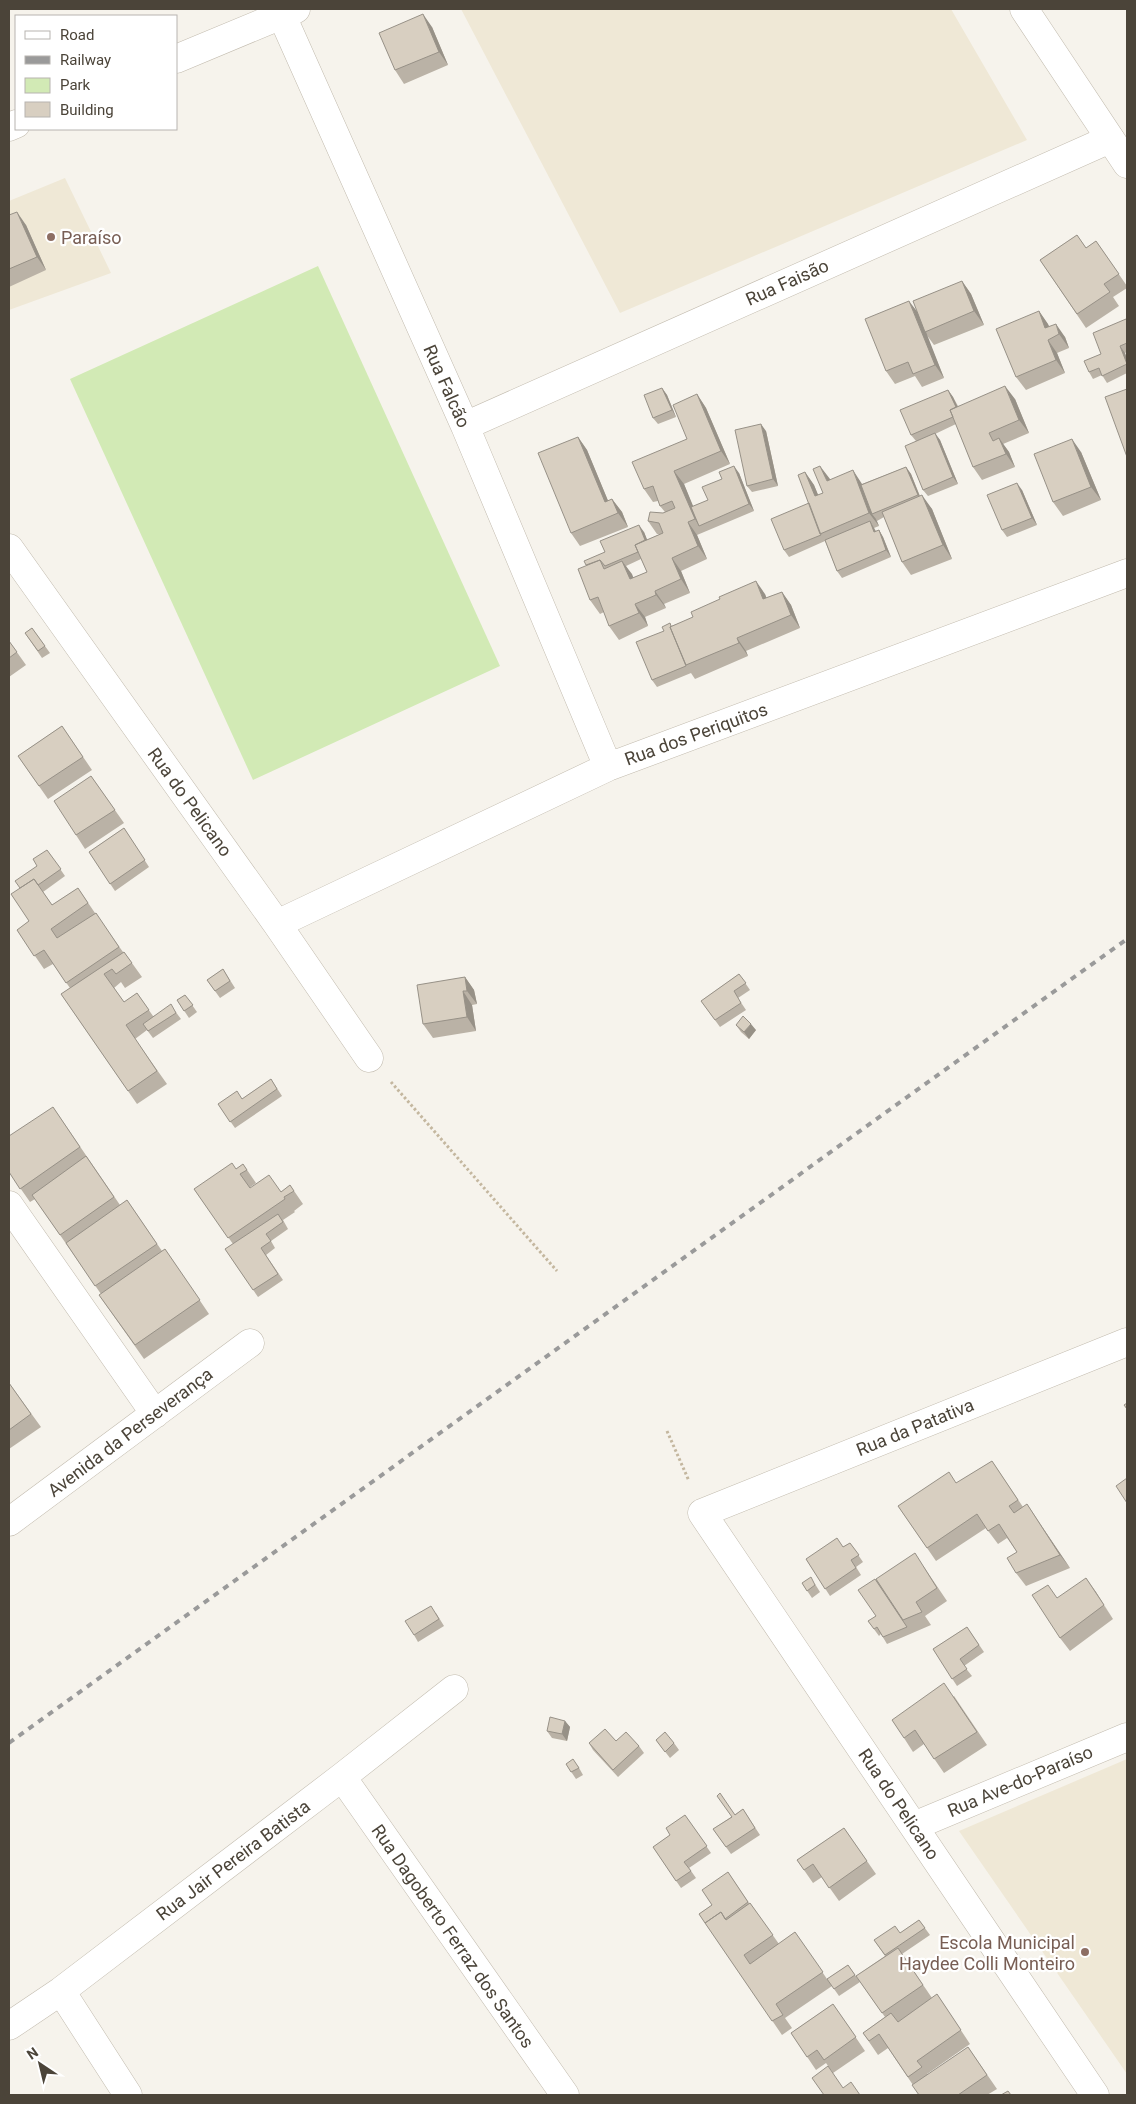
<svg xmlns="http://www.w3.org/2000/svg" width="1136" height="2104" font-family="Roboto,sans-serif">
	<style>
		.education { fill: #efe8d6 }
		.green { fill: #d2eab5 }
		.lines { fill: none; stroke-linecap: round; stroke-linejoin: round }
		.minor-casing { stroke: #c2bbae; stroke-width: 29 }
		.tertiary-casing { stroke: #c2bbae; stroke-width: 29 }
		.path { stroke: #c4b79f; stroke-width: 3; stroke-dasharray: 2.5 2.5; stroke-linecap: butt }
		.minor { stroke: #fff; stroke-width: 28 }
		.tertiary { stroke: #fff; stroke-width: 28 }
		.rail { stroke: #9a9a9a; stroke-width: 4; stroke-dasharray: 6 6; stroke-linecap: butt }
		.wall { fill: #bab2a6; fill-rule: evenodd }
		.shaded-wall { fill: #979187 }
		.building { fill: #d8cfc1; stroke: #979187 }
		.education-dot { fill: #8d6e63; stroke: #fff; stroke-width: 2 }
		.labels { text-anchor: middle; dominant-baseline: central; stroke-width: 4.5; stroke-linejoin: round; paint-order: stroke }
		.education-label { font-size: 18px; fill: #785e54; stroke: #fff; text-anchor: start }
		.street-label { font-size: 18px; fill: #4b4439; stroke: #fff }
	</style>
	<rect width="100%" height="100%" fill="#f6f3ec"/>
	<path class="education" d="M461,9h490l76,131 -407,173z
		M65,178l46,95 -102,37v-109z
		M1127,1759v315l-168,-243z"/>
	<path class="green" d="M318,266l182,400 -247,114 -183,-401z"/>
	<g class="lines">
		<g class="minor-casing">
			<path id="minor" d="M279,9l186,417 143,341
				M176,59l120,-50
				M9,127l7,-3
				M465,426l645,-287
				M9,548l268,376 92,134
				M277,924l331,-157 519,-194
				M9,1205l146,209
				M9,1522l241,-179
				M342,1777l223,318
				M914,1826l213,-89
				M61,1991l67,104
				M9,2026l52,-35 281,-214 112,-88
				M1095,2095l-393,-582 425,-171"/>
		</g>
		<g class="tertiary-casing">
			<path id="tertiary" d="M1024,9l103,155"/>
		</g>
		<path class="path" d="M391,1082l166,189
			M667,1431l22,50"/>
		<use href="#minor" class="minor"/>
		<use href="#tertiary" class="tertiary"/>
		<path class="rail" d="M9,1743l1118,-804"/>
	</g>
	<path class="wall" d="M432,27l16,38 -44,19 -9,-14z
		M9,215l17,10 20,45 -37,17z
		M1077,235l9,13 10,-7 31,45v2l-14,9 6,9 -33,22 -46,-68z
		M962,281l9,13 13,31 -50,20 -8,-11 18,44 -22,9 -7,-11 -20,8 -9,-13 31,-58z
		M1039,311l10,15 16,11 4,11 -12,5 8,20 -39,17 -10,-13z
		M1126,319l1,1v32l-2,1 2,6v14l-20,10 -5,-8 -9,4 -4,-7z
		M662,388l5,7 9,22 -18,7 -5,-6z
		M948,390l5,7 5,9 57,-7 14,34 -26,11 6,8 6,15 -33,13 -9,-13 -17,-43 -21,10 5,6 18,44 -30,12 -5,-6 -7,-49 -5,-6z
		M697,394l9,14 24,56 -46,20 9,23 15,-7 31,-27 15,38 -57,24 10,24 -26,12 9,22 -26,11 2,4 -21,9 3,9 -29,14 -10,-14 -5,-14 -4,2 -10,-14 -4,-35 19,-13 39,-20 3,8 13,-6h-3l-9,-13 17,-9 -5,-6 -2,-5 -5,1 -9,-13 43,-50zM641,559l6,13 -14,6 -7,-12z
		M766,431l12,55 -26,6 -5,-6z
		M578,437l9,13 21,51 4,-2 10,13 6,15 -48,19 -9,-13z
		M1081,452l20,48 -38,16 -10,-14z
		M906,467l5,7 9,22 12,13 20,50 -41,16 -9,-13 -18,-45 -7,4 -1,-2 3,7 -5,2 2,3 3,-1 4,7 8,20 -49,21 -5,-7 -12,-30 -36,16 -5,-7 25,-47 -4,-31 9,13 4,10 5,-2 7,-13 32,4z
		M1022,490l15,35 -30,12 -5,-7z
		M782,592l9,13 9,23 -54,23 2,5 -53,23 -4,-6 -34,14 -5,-7 12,-49 6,-8 1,3 94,-32 1,4z
		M32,628l18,25 -8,5 -17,-25z
		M9,641l17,24 -17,12z
		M62,726l30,44 -44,29 -30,-43z
		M91,776l33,47 -39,26 -9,-14z
		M124,828l25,39 -34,24 -26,-39z
		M47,850l18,26 -22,16 9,13 26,-17 17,25 28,39h1l18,25 -17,11 -4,-6 -7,6 10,14 13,-9 16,23 22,-5 6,8 -28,19 -6,-8 -12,9 32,45 -30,20 -76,-110 9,-6 -17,-24 -9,5 -27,-39 12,-9 -9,-33 17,-22z
		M223,969l12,19 -15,10 -13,-18z
		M739,974l11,16 -12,8 8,12 -26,17 -19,-26z
		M465,977l9,13 3,14 -5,1 4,26 -43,7 -10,-14z
		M185,995l12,17 -8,6 -12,-18z
		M736,1025l20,5 -7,9 -8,-7z
		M271,1079l11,17 -47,32 -17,-24 24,-5z
		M53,1107l67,98 7,-5 35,51 3,-2 44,65 -65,45 -45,-64 2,-1 -66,-95 -5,3 -21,-30z
		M243,1164l13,19 -7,5h1l31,4 9,-7 13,19 -9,7 1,1 -12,8 5,9 -17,12 4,7 -9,7 17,25 -25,17 -33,-48 8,-5 -39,-55 42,-20z
		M9,1383l32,44 -32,22z
		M992,1461l31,46 4,-3 43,64 -44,18 -10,-13 1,-21 -10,-14 -9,6 -12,-16 -50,33 -38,-55 59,-23z
		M850,1543l13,19 -7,5 5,8 -31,21 -24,-37 37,-12z
		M924,1567l23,34 -22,15 6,9 -44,19 -6,-10 -2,2 -11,-15 8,-5v-36z
		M1086,1578l27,41 -43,32 -10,-13z
		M802,1583l13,1 5,8 -8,6z
		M436,1613l8,13 -26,16 -4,-7z
		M967,1627l17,25 -20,14 8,10 -15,10 -24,-37z
		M954,1696l33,49 -43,28 -20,-29 -11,8 -9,-14z
		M565,1721l5,6 -3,14 -15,-3 -5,-7z
		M656,1740l18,3 5,7 -9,8z
		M589,1743l50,3 5,7 -26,24 -25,-27z
		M566,1764l12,2 5,9 -7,4z
		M743,1809l17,26 -29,19 -18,-25z
		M685,1815l26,38 -22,15 7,10 -15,10 -28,-41 17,-12z
		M844,1828l32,46 -37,27 -17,-24 -9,6 -16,-23z
		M728,1872l21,31h1l29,41 16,-12 32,47 21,-14 12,17 -21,14 -7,-10 -47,32 7,10 -10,7 -83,-121 13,-9z
		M919,1920l11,15 -28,19 30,44 5,-4 33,50 -43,30v1l41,-28 29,42 -10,6h-68l-6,-10 -25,-37 -10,7 -15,-22 22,-16 -29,-41 29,-20 -11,-16 26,-7z
		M833,2004l32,47 -32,22 -7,-10 -10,7 -25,-37z"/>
	<path class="shaded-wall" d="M423,14l9,13 16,38 -9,-13z
		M17,212l9,13 20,45 -9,-13z
		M962,281l9,13 13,31 -10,-14z
		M909,301l10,13 25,64 -9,-13z
		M1039,311l9,13 5,13 -8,-9z
		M1056,324l9,13 4,11 -10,-14z
		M1048,340l9,13 8,20 -9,-13z
		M1120,346l5,7 2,6v6z
		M1005,386l10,13 14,34 -10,-13z
		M662,388l5,7 9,22 -4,-7z
		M948,390l5,7 11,24 -5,-7z
		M697,394l9,14 24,56 -9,-13z
		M761,424l5,7 12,55 -5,-7z
		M935,433l5,7 18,44 -5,-7z
		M578,437l9,13 27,65 -9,-13z
		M999,438l10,14 6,15 -9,-13z
		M1072,439l9,13 20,48 -10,-13z
		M734,466l5,7 15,38 -5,-7z
		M820,466l10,13 6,16 -9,-14z
		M906,467l5,7 11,28 -4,-7z
		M853,470l9,14 12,29 -2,1 4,5 3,7 -10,-13z
		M674,471l10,13 17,41 -2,1 -4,-7z
		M805,472l9,13 10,24 -9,-13z
		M1017,483l5,7 15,35 -5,-7z
		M922,495l10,14 20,50 -9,-14z
		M612,499l10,13 6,15 -10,-14z
		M870,521l4,7 5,11 -5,-7z
		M688,522l9,13 10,24 -9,-13z
		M639,525l5,7 9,22 -5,-6z
		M879,530l4,7 8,20 -5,-7z
		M672,558l9,13 9,22 -9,-14z
		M622,561l10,13 7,18 -9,-13z
		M756,581l9,13 7,18 -9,-13z
		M655,591l9,13 2,4 -10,-13z
		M782,592l9,13 9,23 -9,-13z
		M635,604l10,13 3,9 -9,-13z
		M737,638l9,13 2,5 -9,-13z
		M465,977l9,13 3,14 -10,-13z
		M463,991l9,14 4,26 -9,-14z
		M751,1024l5,6 -7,9 -5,-7z
		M1027,1504l9,14 34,50 -10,-13z
		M1086,1578l10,14 17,27 -9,-14z
		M565,1721l5,6 -3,14 -5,-7z"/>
	<path class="building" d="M423,14l16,38 -44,18 -16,-37z
		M17,212l20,45 -28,12v-54z
		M1077,235l9,13 10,-7 23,33 -15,10 6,8 -33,22 -37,-54z
		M962,281l12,30 -49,21 -12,-31z
		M909,301l26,64 -22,9 -5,-12 -22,9 -21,-52z
		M1039,311l6,17 11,-4 3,10 -11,6 8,20 -40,17 -20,-48z
		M1126,319l1,2v22l-7,3 7,18 -25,12 -3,-8 -10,4 -5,-11 17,-7 -8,-21z
		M1005,386l14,34 -30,13 4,8 6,-3 7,16 -33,13 -23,-57z
		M662,388l10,22 -19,8 -9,-23z
		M1127,389v68l-22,-60z
		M948,390l8,17 -6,3 3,7 -42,18 -11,-25z
		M697,394l24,57 -47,20 21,48 -7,3 10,24 -26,12 9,21 -26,12 1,4 -21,9 4,9 -30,13 -11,-29 -8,3 -12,-31 22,-9 4,9 18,-8 8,18 17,-7 -12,-27 28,-12 -4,-10 -11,-2 2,-9 13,1 12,-5 -3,-7 -12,5 -7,-20 -9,3 -12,-27 55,-23 -14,-34z
		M761,424l12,55 -26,7 -12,-56z
		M935,433l18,44 -30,13 -18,-44z
		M578,437l27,65 7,-3 6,14 -47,20 -33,-80z
		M1072,439l19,48 -38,15 -19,-48z
		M734,466l15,38 -50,22 -8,-19 17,-7 -6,-13 20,-8 -3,-7z
		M820,466l7,15 26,-11 16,43 -49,21 -22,-59 7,-3 10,24 8,-3 -10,-24z
		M906,467l12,28 -46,19 -11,-29z
		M1017,483l15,35 -30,12 -15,-35z
		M922,495l21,50 -41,17 -20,-50z
		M809,503l12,32 -37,15 -13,-31z
		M870,521l4,11 5,-2 7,20 -49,21 -12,-31z
		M639,525l6,15 -10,5 3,7 -33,14 -5,-6 -14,5 -2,-4 21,-9 -5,-11z
		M756,581l7,18 19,-7 9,23 -54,23 2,5 -53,22 -16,-38 23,-10 -2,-5 29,-13 -1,-2z
		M670,623l1,3 -1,1 16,39 -34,14 -16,-38 28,-11 -2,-4z
		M32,628l13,18 -7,5 -13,-18z
		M9,641l8,11 -8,6z
		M62,726l21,31 -44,29 -21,-30z
		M91,776l24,34 -39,25 -22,-34z
		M124,828l21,32 -35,24 -21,-32z
		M47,850l14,19 -23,16 -4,-6 -14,9 -5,-7 22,-15 -4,-7z
		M34,879l18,26 26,-17 10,15 -37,26 6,9 39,-25 23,34 -53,36 -22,-33 -10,6 -17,-26 12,-9 -18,-27z
		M124,952l8,11 -16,11 -4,-5 -8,5 20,28 13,-9 12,17 -23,15 31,46 -29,20 -67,-97z
		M223,969l7,12 -15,10 -8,-11z
		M739,974l7,9 -12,8 7,12 -26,17 -14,-19z
		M465,977l2,14h-4l4,26 -44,7 -6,-39z
		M185,995l8,10 -9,6 -7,-11z
		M171,1004l5,9 -28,18 -5,-7z
		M743,1016l8,8 -7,8 -8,-7z
		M271,1079l6,10 -47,33 -12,-18 19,-13 5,8z
		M53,1107l27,40 -60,42 -11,-17v-36z
		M86,1156l28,41 -54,38 -28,-40z
		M232,1163l4,6 7,-5 4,6 -7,4 10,14 19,-13 12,17 9,-7 4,6 -10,6 1,2 -57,39 -34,-49z
		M127,1200l30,44 -62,42 -29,-43z
		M278,1214l5,8 -17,12 5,7 -10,7 17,26 -25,16 -28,-41z
		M165,1249l35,51 -65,45 -36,-50z
		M9,1383l22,31 -22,16z
		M1127,1403v6l-3,-4z
		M992,1461l26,39 -9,6 5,7 13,-9 33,51 -44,18 -9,-15 10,-6 -18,-28 -11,7 -11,-17 -50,34 -29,-42 51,-34 7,11z
		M1127,1478v25l-11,-17z
		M837,1538l6,9 7,-4 9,12 -8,5 5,8 -31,21 -19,-30z
		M915,1553l22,35 -21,14 6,10 -19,8 -27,-41z
		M811,1577l4,8 -8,6 -5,-8z
		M1086,1578l18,27 -44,33 -28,-43 16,-10 9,13z
		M875,1579l32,48 -24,10 -6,-10 -3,2 -6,-8 8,-5 -18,-26z
		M431,1606l8,13 -25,16 -9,-14z
		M967,1627l12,18 -19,14 7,10 -15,10 -19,-30z
		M944,1683l33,49 -43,27 -19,-29 -11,8 -12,-18z
		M550,1717l15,4 -3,13 -15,-3z
		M605,1729l11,12 10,-9 13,14 -26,24 -24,-27z
		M665,1732l9,11 -9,9 -9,-12z
		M573,1759l6,9 -8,4 -5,-8z
		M720,1793l15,22 8,-6 12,19 -29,19 -13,-18 19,-12 -15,-21z
		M685,1815l22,31 -23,16 7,9 -15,10 -23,-34 17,-12 -4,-7z
		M844,1828l23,33 -38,27 -16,-24 -9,6 -7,-10z
		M728,1872l20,30 -23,17 -4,-7 -16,11 -6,-9 13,-9 -10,-15z
		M750,1903l23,32 -29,20 6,9 45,-32 28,40 -47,32 7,11 -11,6 -67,-98 16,-11 5,8z
		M919,1920l6,8 -40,27 -11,-15 21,-14 5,7z
		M898,1948l25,37 -41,28 -26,-37z
		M848,1965l7,10 -21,14 -7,-10z
		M937,1994l24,36 -44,31 5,6 -14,10 -29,-43 -10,7 -6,-8 28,-20 7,9z
		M833,2004l23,33 -32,23 -7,-10 -10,7 -16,-24z
		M968,2047l19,28 -29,20h-39l-7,-10z
		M828,2066l15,22 8,-6 9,13h-36l-12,-17z
		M1008,2091l3,4h-10z"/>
	<g class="education-dot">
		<circle cx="51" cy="237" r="5"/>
		<circle cx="1085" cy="1952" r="5"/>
	</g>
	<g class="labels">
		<g class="education-label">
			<text x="61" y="237">Paraíso</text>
			<text x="1075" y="1942" text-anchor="end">Escola Municipal<tspan x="1075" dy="21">Haydee Colli Monteiro</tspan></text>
		</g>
		<g class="street-label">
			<text transform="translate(787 282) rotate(-24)">Rua Faisão</text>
			<text transform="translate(447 386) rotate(66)">Rua Falcão</text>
			<text transform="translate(696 734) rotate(-20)">Rua dos Periquitos</text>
			<text transform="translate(190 802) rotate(54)">Rua do Pelicano</text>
			<text transform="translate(915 1427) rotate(-22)">Rua da Patativa</text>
			<text transform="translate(130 1432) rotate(-37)">Avenida da Perseverança</text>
			<text transform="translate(1020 1781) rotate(-23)">Rua Ave-do-Paraíso</text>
			<text transform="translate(899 1804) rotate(56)">Rua do Pelicano</text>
			<text transform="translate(233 1860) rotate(-37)">Rua Jair Pereira Batista</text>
			<text transform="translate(453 1936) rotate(55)">Rua Dagoberto Ferraz dos Santos</text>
		</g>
	</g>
	<rect width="1136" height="2104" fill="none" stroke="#4b4439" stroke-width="20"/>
	<rect x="15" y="15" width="162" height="115" fill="#ffffff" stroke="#b7b4b0"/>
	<rect x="25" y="31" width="25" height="8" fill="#ffffff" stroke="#b7b4b0"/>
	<text x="60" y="40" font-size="15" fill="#4b4439">Road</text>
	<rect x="25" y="56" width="25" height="8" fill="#9a9a9a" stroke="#b7b4b0"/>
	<text x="60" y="65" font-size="15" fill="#4b4439">Railway</text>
	<rect x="25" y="78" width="25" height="15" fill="#d2eab5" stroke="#b7b4b0"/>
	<text x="60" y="90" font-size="15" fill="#4b4439">Park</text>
	<rect x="25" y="102" width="25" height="15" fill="#d8cfc1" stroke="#b7b4b0"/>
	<text x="60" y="115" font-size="15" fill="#4b4439">Building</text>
	<g transform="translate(40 2064) rotate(325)" stroke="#ffffff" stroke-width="4" paint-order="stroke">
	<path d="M0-4L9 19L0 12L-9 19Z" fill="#4b4439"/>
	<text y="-8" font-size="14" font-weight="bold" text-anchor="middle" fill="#4b4439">N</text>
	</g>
</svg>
